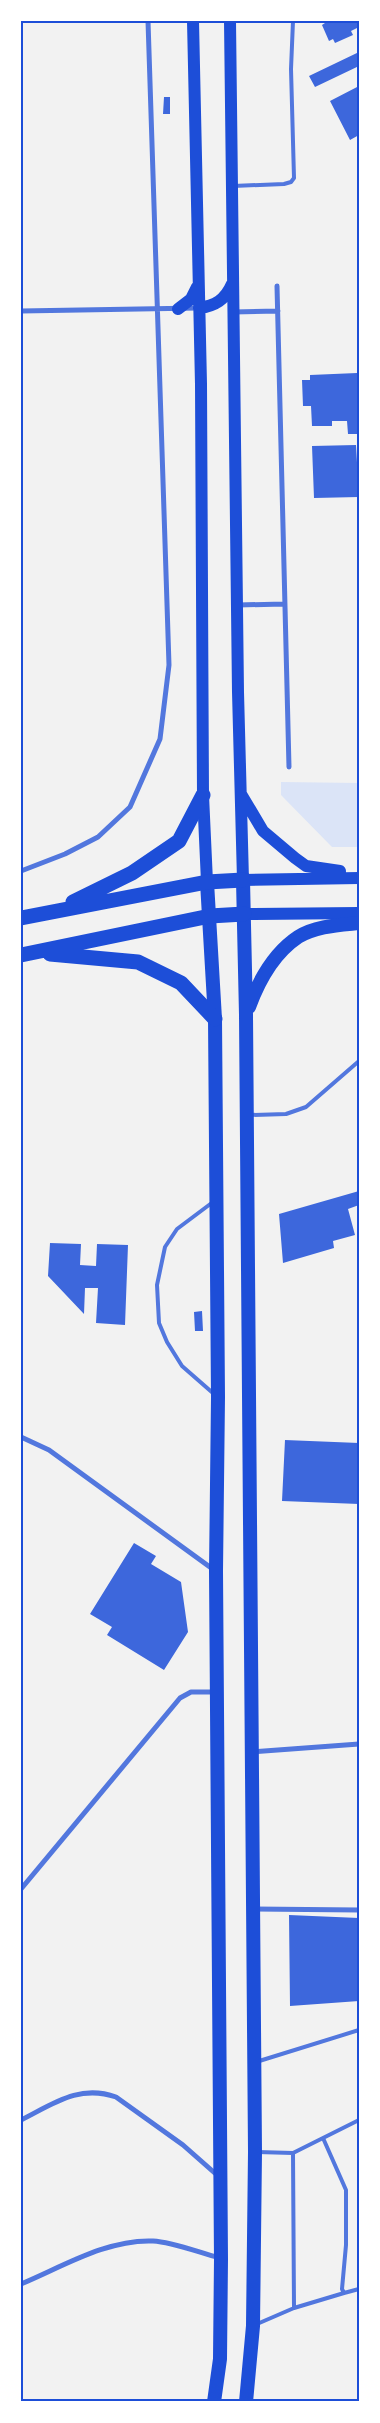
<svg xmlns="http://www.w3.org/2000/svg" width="380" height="2423" font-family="'Varela Round',sans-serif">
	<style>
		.green { fill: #dbe4f7 }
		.building { fill: #3d67dc }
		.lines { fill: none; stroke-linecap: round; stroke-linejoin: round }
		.service { stroke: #5277de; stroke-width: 4 }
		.minor { stroke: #5277de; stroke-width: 5 }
		.primary { stroke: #1d4ed8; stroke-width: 12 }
		.trunk { stroke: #1d4ed8; stroke-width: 14 }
		.motorway { stroke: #1d4ed8; stroke-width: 15 }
		.neatline { fill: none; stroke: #1d4ed8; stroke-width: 2 }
	</style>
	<rect width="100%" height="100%" fill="#f2f2f2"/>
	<path class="green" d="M281,782l78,1v64h-27l-51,-52z"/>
	<path class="building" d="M324,21h35v6l-8,4 2,4 -18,8 -2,-4 -4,2 -7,-16 3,-2z
		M359,52v14l-44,21 -6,-11z
		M359,86v49l-9,5 -20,-39z
		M164,97h6v17h-7z
		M357,373l2,61h-11l-1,-13h-15v5h-20l-1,-20h-8l-1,-26h8v-5z
		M356,445l3,52 -45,1 -2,-52z
		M359,1191v14l-11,4 7,26 -22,6 1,7 -51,15 -4,-49z
		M50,1243l31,1 -1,21 16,1 1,-22 31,1 -3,80 -29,-2 2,-35h-13l-1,26 -36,-38z
		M202,1311l1,20h-8l-1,-19z
		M285,1440l74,3v61l-77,-3z
		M134,1543l22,13 -5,8 30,18 7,50 -24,38 -57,-35 5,-8 -22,-13z
		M289,1915l70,3v83l-69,5z"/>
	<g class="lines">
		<path class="service" d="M233,186l51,-2 7,-2 3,-4 -3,-109 2,-48
			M250,1115l36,-1 20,-7 53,-46
			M213,1202l-36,27 -12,18 -8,38 2,38 8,19 15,24 32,28
			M256,2062l103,-32
			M323,2138l36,-18
			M293,2153l1,155
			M344,2293l15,-4
			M257,2324l37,-16 50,-15 -2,-4 4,-44v-55l-23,-52 -30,15 -36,-1"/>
		<path class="minor" d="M277,286l12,481
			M21,311l177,-3
			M233,312l45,-1
			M238,605l46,-1
			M21,871l44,-17 33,-17 32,-30 30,-68 9,-74 -21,-644
			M21,1437l28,13 165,120
			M252,1752l107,-8
			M21,1889l159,-191 11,-6h26
			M254,1909l105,1
			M21,2120c32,-16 58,-36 95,-23l67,48 34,30
			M21,2284c41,-17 86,-45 132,-43 20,1 47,12 67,17"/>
		<path class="primary" d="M193,21l8,363 2,411 4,87
			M230,21l8,671 5,188 116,-2
			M199,308c16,-2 26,-8 33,-24
			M178,309l13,-10 6,-12
			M241,794l22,37 32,27 11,8 34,5
			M244,914l115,-1"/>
		<path class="trunk" d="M243,880l3,135 9,1137 -2,174 -7,76
			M207,882l8,137 3,378 -2,174 5,688 -1,100 -6,43
			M249,1007c10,-27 25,-54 49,-70 17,-11 41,-12 61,-14"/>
		<path class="motorway" d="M73,902l59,-29 47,-32 24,-46
			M21,918l186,-36 36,-2
			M50,954l88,8 43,21 34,36
			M21,955l189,-39 34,-2"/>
	</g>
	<rect width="380" height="2423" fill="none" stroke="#ffffff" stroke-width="45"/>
	<rect x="22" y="22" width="336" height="2378" class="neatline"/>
</svg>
